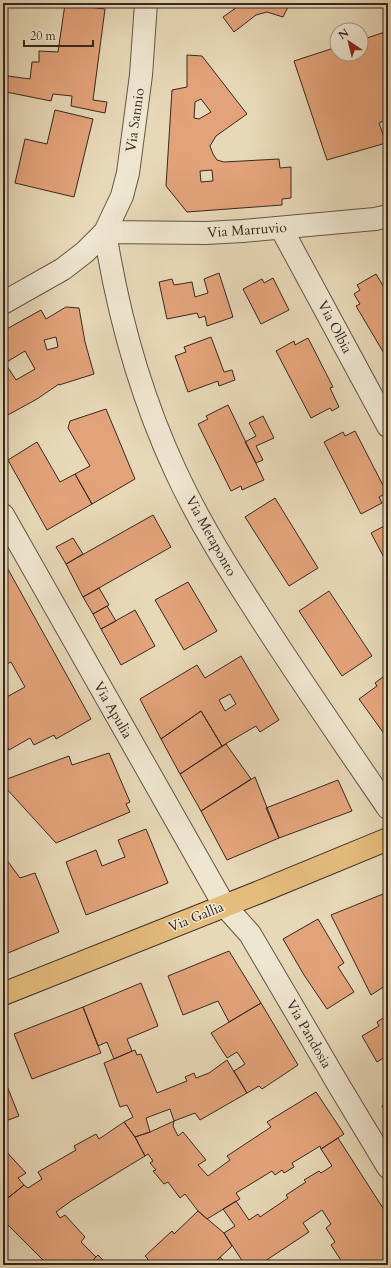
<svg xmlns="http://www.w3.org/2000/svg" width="391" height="1268" font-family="Cardo,serif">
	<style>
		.building { fill: #e3a37a; stroke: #382822; fill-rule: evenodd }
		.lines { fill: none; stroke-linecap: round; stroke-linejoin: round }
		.minor-casing { stroke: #645447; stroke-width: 24 }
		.major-casing { stroke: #382822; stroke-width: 24 }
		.minor { stroke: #efe6d0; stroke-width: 22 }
		.major { stroke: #e4bc7c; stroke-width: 22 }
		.labels { text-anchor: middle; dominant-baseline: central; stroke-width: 3; stroke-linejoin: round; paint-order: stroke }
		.street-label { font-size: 14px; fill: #382822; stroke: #efe6d0 }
	</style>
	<rect width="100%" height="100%" fill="#e7d8b7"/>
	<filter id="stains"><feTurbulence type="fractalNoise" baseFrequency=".005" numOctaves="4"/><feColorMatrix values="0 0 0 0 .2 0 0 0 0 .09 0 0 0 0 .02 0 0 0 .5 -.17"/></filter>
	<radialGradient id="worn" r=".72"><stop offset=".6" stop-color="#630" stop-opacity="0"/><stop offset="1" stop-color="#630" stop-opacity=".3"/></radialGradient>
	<path class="building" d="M240,3h46l2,4 -5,10 -16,-5 -11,3 -22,17 -11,-15 17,-12z
		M65,4l40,5 -12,91 14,2 -2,11 -34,-7 1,-10 -19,-2 -2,7 -45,-9 2,-16 22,3 2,-17h7v-11l19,1z
		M388,31v60l-1,1 1,4v23l-9,4 7,20 -59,17 -33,-99 43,-14v7h24v-14z
		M187,55l15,1 45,58 -31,22 -6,10 3,8 4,6 7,2 55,-3 1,9 11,-1v31l-9,1v6l-95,7 -21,-26 6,-96 15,-3zM201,99l10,13 -12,7 -5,-1 1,-16zM212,170l1,11 -12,1 -1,-11z
		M55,110l38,9 -19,78 -59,-14 10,-44 22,5z
		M219,273l14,44 -26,9 -2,-10 -6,2 -2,-5 -30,6 -8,-37 13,-3 2,6 18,-3 3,15 13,-4 -4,-14z
		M376,274l12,20v59l-3,2 -29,-49 4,-2 -6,-10 6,-4 -3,-5z
		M273,278l16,32 -28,14 -18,-35 19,-10 2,4z
		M66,307l13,1 6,34 9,32 -35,11v-1l-22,15 -31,17 -3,-5v-80l38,-21 5,9zM56,337l2,10 -11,3 -3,-10zM25,351l10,18 -19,11 -11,-17z
		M211,337l13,35 8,-2 3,10 -16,6 -1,-5 -30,11 -13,-36 11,-4 -2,-5z
		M308,338l25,49 -3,1 9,19 -7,4 -2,-3 -19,10 -35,-67 18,-10 1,4z
		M228,405l36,75 -22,10 -1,-4 -10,5 -33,-67 10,-5 -2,-3z
		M106,409l29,70 -43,25 -17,-30 15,-8 -22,-38 2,-7z
		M263,416l11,22 -18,8 7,14 -7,3 -11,-21 11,-6 -7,-13z
		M355,431l32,62 -8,4 3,6 -21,11 -37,-72 19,-10 2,4z
		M37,442l23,40 15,-8 17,30 -45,26 -39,-70z
		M275,498l43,70 -29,18 -44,-69z
		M153,515l18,32 -88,50 -17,-33z
		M388,524v41l-17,-32z
		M73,538l10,16 -17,10 -10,-17z
		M3,562h1l87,157 -35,20 -2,-4 -20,10 -4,-7 -21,12 -6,-12v-39l22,-12 -14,-25 -8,4z
		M188,582l29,49 -33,19 -29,-50z
		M99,588l10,17 -16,9 -10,-17z
		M329,591l43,65 -30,20 -43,-65z
		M107,606l9,15 -15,8 -8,-15z
		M135,610l20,36 -34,19 -20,-36z
		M241,656l38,64 -19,12 -4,-6 -34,20 -21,-35 -40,28 -21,-40 57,-34 8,13zM230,694l6,10 -11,7 -6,-11z
		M388,673v60l-3,2 -26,-36 18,-13 -2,-3z
		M201,711l21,35 -42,28 -19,-35z
		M226,744l25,35 -50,32 -21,-37z
		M109,753l21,49 -4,2 4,8 -74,31 -51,-56 2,-8 62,-23 3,9z
		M255,777l24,61 -52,22 -26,-49z
		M338,780l14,31 -73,27 -13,-30z
		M146,829l22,54 -82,32 -20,-53 30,-12 6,16 23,-9 -7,-17z
		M3,855l17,23 15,-5 24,59 -56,23z
		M388,892v92l-17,11 -40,-80z
		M318,919l26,44 -6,4 16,25 -27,17 -23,-34 -21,-36z
		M229,951l32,52 -32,19 -11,-21 -35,14 -15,-39z
		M141,983l17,43 -31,13 5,12 -18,8 -7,-17 -9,4 -15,-39z
		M261,1003l37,62 -36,24 -3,-3 -12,7 -13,-22 11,-7 -8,-12 -10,6 -16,-25z
		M83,1007l18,46 -69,26 -18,-45z
		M388,1015v40l-11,7 -15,-26 17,-10 -2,-4z
		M135,1050l2,5 4,-1 16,39 30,-12 -2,-4 9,-4 2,5 13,-5 18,-13 20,33 -47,27 -5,-7 -21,8 -4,-12 -24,9 4,14 -15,5 -11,-15 9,-5 -6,-12 -7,2 -16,-44z
		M3,1076l16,40 -16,6z
		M316,1092l28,42 -23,15 -1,-3 -28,17 2,4 -10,6 -2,-3 -7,5 -3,-4 -36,22 4,6 -33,20 -9,-8 -13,-17 -5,4 -12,-16 -4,2 -11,-13 3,-1 -6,-7 3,-2 -5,-7 -3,2 -10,-19 15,-5 24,-11 -1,5 5,10 5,-4 23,28 -8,5 10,11 22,-16 -3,-4 44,-29 -4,-5z
		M388,1102v15l-6,-11z
		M124,1122l11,15 10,19 -74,45 -15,11 4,6 5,-3 20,22 -4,5 15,15 -8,8h-40l-45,-45v-18l21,-17 4,3 14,-9 -4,-7 38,-22 -2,-4 22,-12 3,5z
		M338,1138l50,78v49h-44l-13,-20 4,-3 -9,-14 5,-4 -9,-14 -19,13 6,9 -50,33h-14l-21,-32 11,-7 -12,-17 13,-8 13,19 9,-6 2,3 28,-19 -2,-3 20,-13 -2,-2 15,-9 2,2 11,-7 -11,-17z
		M3,1148l23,25 -8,5 6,7 -21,17z
		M198,1211l26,22 8,13 -20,19h-70l6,-6 -3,-3 27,-25 2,3z
		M98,1255l10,10h-20z
		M220,1257l8,8h-16z"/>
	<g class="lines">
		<g class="minor-casing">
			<path id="minor" d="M281,228l107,198
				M105,232c13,82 36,165 71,240 24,52 54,99 85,147 41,64 84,126 127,189
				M105,232l101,1 37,-2 132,-12 13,-3
				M3,303l60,-34 22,-17 20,-20 17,-36 6,-23 13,-98 5,-72
				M3,515l221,390 26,29 91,155 47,78"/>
		</g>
		<g class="major-casing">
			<path id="major" d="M3,994l254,-101 131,-54"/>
		</g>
		<use href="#minor" class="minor"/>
		<use href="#major" class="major"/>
	</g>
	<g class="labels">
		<g class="street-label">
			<text transform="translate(135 120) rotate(-82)">Via Sannio</text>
			<text transform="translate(247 230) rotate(-4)">Via Marruvio</text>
			<text transform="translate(335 327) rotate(62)">Via Olbia</text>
			<text transform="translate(211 536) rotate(61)">Via Metaponto</text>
			<text transform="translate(113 710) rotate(60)">Via Apulia</text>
			<text transform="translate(196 917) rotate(-22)">Via Gallia</text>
			<text transform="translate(309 1034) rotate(60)">Via Pandosia</text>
		</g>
	</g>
	<rect width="391" height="1268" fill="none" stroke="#e7d8b7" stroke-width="16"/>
	<rect x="4" y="4" width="383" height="1260" fill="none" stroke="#382822" stroke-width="2"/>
	<rect x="8" y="8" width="375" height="1252" fill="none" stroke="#382822"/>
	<g transform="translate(349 42) rotate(325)"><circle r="19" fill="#efe6d0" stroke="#a69a8a"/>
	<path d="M0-3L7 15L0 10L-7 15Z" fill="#8f2418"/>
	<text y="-6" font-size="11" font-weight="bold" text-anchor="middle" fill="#382822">N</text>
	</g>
	<path d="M24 40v6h69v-6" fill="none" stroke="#382822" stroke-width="2"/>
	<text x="30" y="40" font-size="12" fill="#382822" stroke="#efe6d0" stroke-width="3" paint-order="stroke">20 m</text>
	<rect width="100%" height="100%" filter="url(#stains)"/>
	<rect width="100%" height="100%" fill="url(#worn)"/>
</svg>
